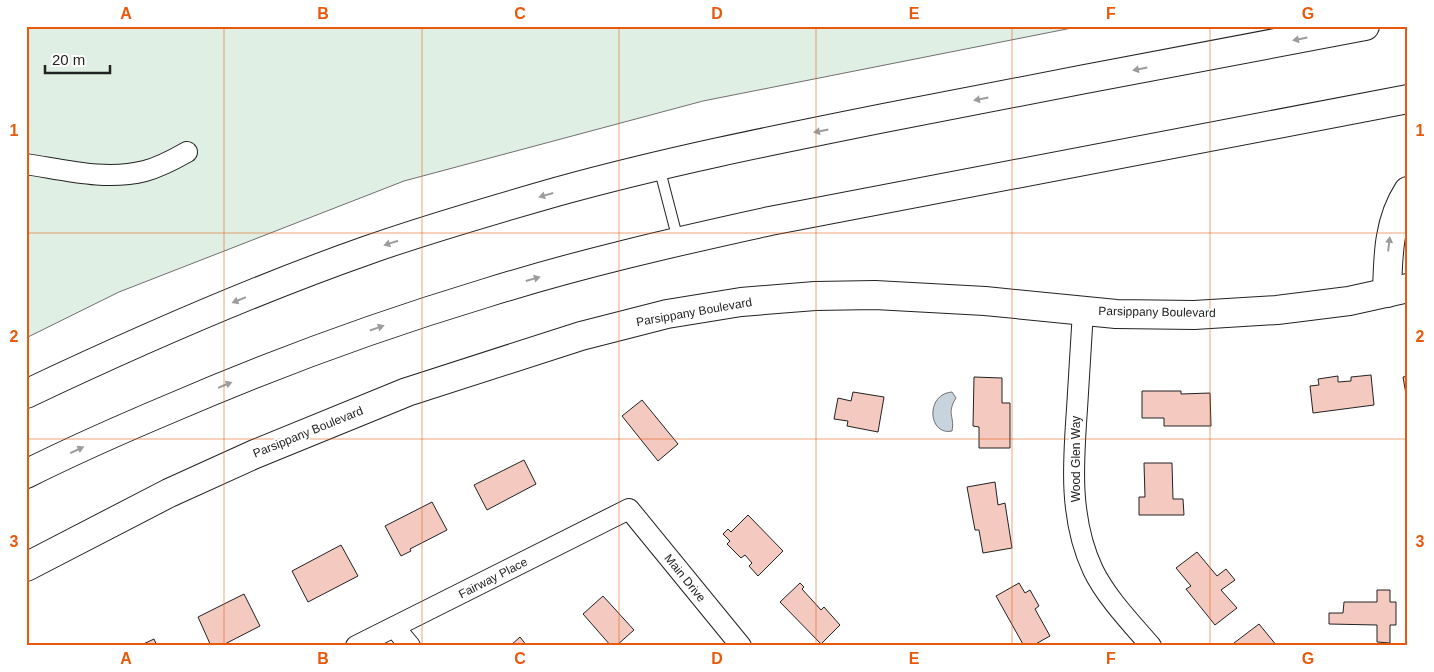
<svg xmlns="http://www.w3.org/2000/svg" width="1434" height="672" font-family="Helvetica,sans-serif">
	<style>
		.green { fill: #e0efe3; stroke: #6f6f6f }
		.water { fill: #c7d3dd; stroke: #6f6f6f }
		.building { fill: #f3c9c0; stroke: #222 }
		.lines { fill: none; stroke-linecap: round; stroke-linejoin: round }
		.service-casing { stroke: #222; stroke-width: 12 }
		.minor-casing { stroke: #222; stroke-width: 22 }
		.primary-casing { stroke: #222; stroke-width: 30 }
		.motorway-casing { stroke: #222; stroke-width: 30 }
		.service { stroke: #fff; stroke-width: 10 }
		.minor { stroke: #fff; stroke-width: 20 }
		.primary { stroke: #fff; stroke-width: 28 }
		.motorway { stroke: #fff; stroke-width: 28 }
		.oneway { fill: #9c9c9c }
		.grid { fill: none; stroke: #e8590c; stroke-width: 1; stroke-opacity: 0.55 }
		.labels { text-anchor: middle; dominant-baseline: central; stroke-width: 4; stroke-linejoin: round; paint-order: stroke }
		.street-label { font-size: 12px; fill: #222; stroke: #fff }
		.neatline { fill: none; stroke: #e8590c; stroke-width: 2 }
		.grid-label { font-size: 16px; text-anchor: middle; font-weight: bold; fill: #e8590c }
	</style>
	<rect width="100%" height="100%" fill="#fff"/>
	<path class="green" d="M26,26h1056l-379,75 -299,80 -285,111 -93,46z"/>
	<path class="water" d="M952,392l4,6c-10,16 -1,18 -4,33 -24,5 -27,-37 0,-39z"/>
	<path class="building" d="M1371,375l3,30 -61,8 -3,-27 9,-1 -1,-6 20,-3v6l13,-1v-4z
		M1408,376v30l-5,-29z
		M974,377l28,1v25h8v45h-31v-21l-6,-1z
		M1142,391h39v3l29,-1 1,33h-47v-8h-22z
		M853,392l31,5 -6,35 -31,-6 1,-5 -14,-2 4,-21 13,3z
		M642,400l36,44 -20,17 -36,-45z
		M524,460l12,24 -49,26 -13,-25z
		M1144,463h28l1,36h10l1,16h-45v-18h6z
		M995,482l3,23 7,-2 7,45 -29,5 -4,-23h-4l-8,-43z
		M432,502l15,28 -37,19 1,2 -10,5 -16,-30z
		M748,515l35,36 -25,25 -9,-10 3,-3 -7,-8 -4,3 -14,-14 3,-3 -7,-7 5,-5 3,3z
		M341,545l17,31 -50,26 -16,-31z
		M1197,552l20,24 9,-7 9,11 -14,10 16,18 -22,17 -29,-36 5,-3 -15,-18z
		M800,583l4,4 -2,2 19,21 3,-3 16,18 -19,19 -41,-42z
		M1019,583l6,10 5,-3 9,16 -4,3 15,27 -18,10h-8l-28,-50z
		M1377,590h13v12h6v23h-6v18l-13,-1v-17l-48,-1v-11h14l1,-11h33z
		M244,594l16,32 -39,20h-10l-13,-29z
		M603,596l31,34 -18,16h-5l-28,-32z
		M1259,624l18,22h-41l-2,-3z
		M520,637l7,9h-17z
		M154,639l3,7h-18z"/>
	<g class="lines">
		<g class="service-casing">
			<path id="service" d="M659,167l19,73"/>
		</g>
		<g class="minor-casing">
			<path id="minor" d="M26,164c39,6 80,17 119,7 15,-4 28,-11 42,-19
				M1083,311c-2,32 -4,65 -6,98 -4,55 -8,110 16,161 13,27 39,54 58,76
				M394,627l16,19
				M356,646l273,-137 112,137"/>
		</g>
		<g class="primary-casing">
			<path id="primary" d="M26,567l143,-74 86,-39 152,-62 174,-56 86,-22 74,-12 74,-6 60,-1 110,6 131,13 78,1 83,-5 72,-9 59,-13"/>
		</g>
		<g class="motorway-casing">
			<path id="motorway" d="M1387,293c1,-36 1,-71 21,-102
				M26,394c112,-53 225,-103 342,-144 62,-22 125,-40 188,-58 108,-30 218,-52 328,-74 160,-32 321,-61 481,-92
				M26,474c48,-24 98,-46 148,-67 102,-44 206,-82 312,-114 93,-29 188,-51 284,-72l638,-122"/>
		</g>
		<use href="#service" class="service"/>
		<use href="#minor" class="minor"/>
		<use href="#primary" class="primary"/>
		<use href="#motorway" class="motorway"/>
	</g>
	<defs><path id="oneway-solid" d="M-6-.8H1V-3.2L6.5 0L1 3.2V.8H-6Z" transform="scale(1.25)"/></defs>
	<g class="oneway">
		<use href="#oneway-solid" transform="translate(1300 39) rotate(169)"/>
		<use href="#oneway-solid" transform="translate(1140 69) rotate(169)"/>
		<use href="#oneway-solid" transform="translate(981 99) rotate(169)"/>
		<use href="#oneway-solid" transform="translate(821 131) rotate(169)"/>
		<use href="#oneway-solid" transform="translate(546 195) rotate(164)"/>
		<use href="#oneway-solid" transform="translate(391 243) rotate(162)"/>
		<use href="#oneway-solid" transform="translate(1389 244) rotate(-83)"/>
		<use href="#oneway-solid" transform="translate(533 279) rotate(-16)"/>
		<use href="#oneway-solid" transform="translate(239 300) rotate(158)"/>
		<use href="#oneway-solid" transform="translate(377 328) rotate(-19)"/>
		<use href="#oneway-solid" transform="translate(225 385) rotate(-22)"/>
		<use href="#oneway-solid" transform="translate(77 450) rotate(-25)"/>
	</g>
	<path class="grid" d="M224,26v620M422,26v620M619,26v620M816,26v620M1012,26v620M1210,26v620M26,233h1382M26,439h1382"/>
	<g class="labels">
		<g class="street-label">
			<text transform="translate(694 312) rotate(-10)">Parsippany Boulevard</text>
			<text transform="translate(1157 312) rotate(1)">Parsippany Boulevard</text>
			<text transform="translate(308 432) rotate(-22)">Parsippany Boulevard</text>
			<text transform="translate(1076 459) rotate(-90)">Wood Glen Way</text>
			<text transform="translate(493 578) rotate(-27)">Fairway Place</text>
			<text transform="translate(685 578) rotate(51)">Main Drive</text>
		</g>
	</g>
	<rect width="1434" height="672" fill="none" stroke="#ffffff" stroke-width="55"/>
	<path d="M45 65v8h65v-8" fill="none" stroke="#222222" stroke-width="2.5"/>
	<text x="52" y="65" font-size="15" fill="#222222" stroke="#ffffff" stroke-width="4" paint-order="stroke">20 m</text>
	<rect x="28" y="28" width="1378" height="616" class="neatline"/>
	<g class="grid-label">
		<text x="126" y="19">A</text>
		<text x="323" y="19">B</text>
		<text x="520" y="19">C</text>
		<text x="717" y="19">D</text>
		<text x="914" y="19">E</text>
		<text x="1111" y="19">F</text>
		<text x="1308" y="19">G</text>
		<text x="14" y="136">1</text>
		<text x="1420" y="136">1</text>
		<text x="14" y="342">2</text>
		<text x="1420" y="342">2</text>
		<text x="14" y="547">3</text>
		<text x="1420" y="547">3</text>
		<text x="126" y="664">A</text>
		<text x="323" y="664">B</text>
		<text x="520" y="664">C</text>
		<text x="717" y="664">D</text>
		<text x="914" y="664">E</text>
		<text x="1111" y="664">F</text>
		<text x="1308" y="664">G</text>
	</g>
</svg>
